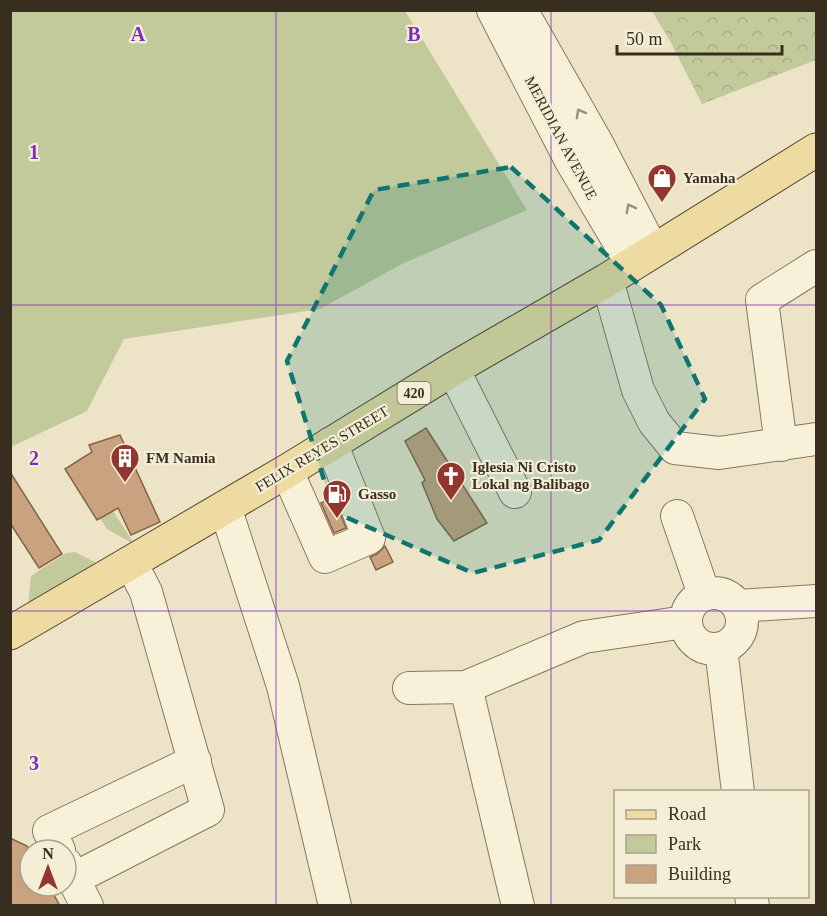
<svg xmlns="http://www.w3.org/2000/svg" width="827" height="916" font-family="'Times New Roman',serif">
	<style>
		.green { fill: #c2ca9b }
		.forest { fill: url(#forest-crowns) }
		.building { fill: #c9a37f; stroke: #866344; stroke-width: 1.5 }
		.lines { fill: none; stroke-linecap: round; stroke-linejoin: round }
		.minor-casing { stroke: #88775d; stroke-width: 34 }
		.major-casing { stroke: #564531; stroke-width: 35 }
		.minor { stroke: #f8f1da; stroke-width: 32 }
		.major { stroke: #eedba1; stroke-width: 33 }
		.oneway { stroke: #98907d }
		.marked { fill: #0f766e; fill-opacity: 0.2; stroke: #0f766e; stroke-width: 4.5; stroke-dasharray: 12 8; stroke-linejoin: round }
		.grid { fill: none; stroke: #7b2cbf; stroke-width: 1.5; stroke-opacity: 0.55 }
		.labels { text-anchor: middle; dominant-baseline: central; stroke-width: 4.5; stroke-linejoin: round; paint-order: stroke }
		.shield { fill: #f4eed6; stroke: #706857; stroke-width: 1.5 }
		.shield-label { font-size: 14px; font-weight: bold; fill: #382e20 }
		.street-label { font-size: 15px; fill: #382e20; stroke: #f4eed6 }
		.poi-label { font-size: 15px; font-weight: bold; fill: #382e20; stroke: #f4eed6; text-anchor: start }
		.grid-label { font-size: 20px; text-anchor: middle; font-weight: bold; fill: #7b2cbf; stroke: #f4eed6; stroke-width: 4.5; stroke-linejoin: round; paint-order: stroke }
	</style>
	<defs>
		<pattern id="forest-crowns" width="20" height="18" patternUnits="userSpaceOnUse" patternTransform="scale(1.5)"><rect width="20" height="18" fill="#c2ca9b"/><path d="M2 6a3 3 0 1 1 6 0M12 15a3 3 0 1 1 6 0" fill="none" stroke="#a7ae85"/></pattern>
	</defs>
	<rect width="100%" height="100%" fill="#ede4c7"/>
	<path class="green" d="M10,11h395l122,199 -123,53 -84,46 -196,30 -37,72 -76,36z
		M113,511l22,34 -28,-16 -7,-11z
		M75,552l26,13 -73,42 3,-31 35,-23z"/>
	<path class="forest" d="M652,11h164v49l-114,44 -32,-63z"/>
	<path class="building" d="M426,428l61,95 -33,18 -17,-22 -15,-36 3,-3 -20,-39z
		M120,435l40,87 -29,13 -13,-27 -21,12 -32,-51 27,-17 -3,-7z
		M10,472l52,82 -23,14 -29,-45z
		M333,497l13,31 -12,5 -13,-30z
		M385,546l8,16 -17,8 -6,-13 7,-3z
		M10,838l17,8 3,5v35h19l11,20h-50z"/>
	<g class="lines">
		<g class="minor-casing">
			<path id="minor" d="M493,10l77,149 62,105
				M521,10l77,135 55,106
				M607,280l31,110 16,32 21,26 44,5 97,-14
				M453,369l62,123
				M781,445l-19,-145 54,-34
				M287,471l38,86 44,-19 -38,-95
				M225,507l58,179 52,220
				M677,516l27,78
				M686 621a28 28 0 1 1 56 0a28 28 0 1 1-56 0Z
				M738,606l78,-5
				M721,648l17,144
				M466,687l52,219
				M409,688l57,-1 118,-50 101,-15
				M59,850l-10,-19 146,-70
				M66,864l21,42
				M73,879l135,-69 -62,-218 -15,-29
				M751,896l2,10"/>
		</g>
		<g class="major-casing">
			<path id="major" d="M10,633l277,-162 166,-102 154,-89 209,-130"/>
		</g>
		<use href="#minor" class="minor"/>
		<use href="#major" class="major"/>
	</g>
	<defs><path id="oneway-chevron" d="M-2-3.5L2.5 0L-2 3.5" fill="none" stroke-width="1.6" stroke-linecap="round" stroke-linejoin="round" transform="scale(1.5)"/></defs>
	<g class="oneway">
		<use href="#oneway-chevron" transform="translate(580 113) rotate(-119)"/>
		<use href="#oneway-chevron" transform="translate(630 208) rotate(-118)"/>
	</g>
	<path class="marked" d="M511,167l150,138 44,94 -106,141 -126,33 -139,-61 -47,-151 87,-171z"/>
	<path class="grid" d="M276,10v896M551,10v896M10,305h806M10,611h806"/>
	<defs>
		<g id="shop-pin" transform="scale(1.5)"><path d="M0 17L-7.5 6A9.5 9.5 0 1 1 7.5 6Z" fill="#943630" stroke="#f4eed6"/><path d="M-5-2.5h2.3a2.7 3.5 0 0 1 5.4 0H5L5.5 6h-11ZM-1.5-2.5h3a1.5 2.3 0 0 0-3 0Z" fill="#fff"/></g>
		<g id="building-pin" transform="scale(1.5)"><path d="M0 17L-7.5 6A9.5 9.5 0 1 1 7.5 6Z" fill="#943630" stroke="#f4eed6"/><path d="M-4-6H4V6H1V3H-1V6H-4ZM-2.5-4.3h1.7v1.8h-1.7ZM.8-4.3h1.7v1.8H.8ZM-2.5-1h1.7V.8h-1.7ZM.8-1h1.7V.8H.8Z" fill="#fff"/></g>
		<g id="church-pin" transform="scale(1.5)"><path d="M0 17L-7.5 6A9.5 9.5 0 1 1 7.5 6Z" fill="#943630" stroke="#f4eed6"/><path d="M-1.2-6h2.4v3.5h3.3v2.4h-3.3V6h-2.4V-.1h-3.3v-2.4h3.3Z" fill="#fff"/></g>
		<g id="fuel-pin" transform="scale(1.5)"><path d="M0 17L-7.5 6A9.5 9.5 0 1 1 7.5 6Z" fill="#943630" stroke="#f4eed6"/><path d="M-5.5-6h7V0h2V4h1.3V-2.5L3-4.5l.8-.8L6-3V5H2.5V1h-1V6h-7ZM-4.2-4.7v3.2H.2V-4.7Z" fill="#fff"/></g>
	</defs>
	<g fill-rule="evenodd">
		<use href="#shop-pin" x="662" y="178"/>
		<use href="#building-pin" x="125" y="458"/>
		<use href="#church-pin" x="451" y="476"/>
		<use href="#fuel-pin" x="337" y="494"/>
	</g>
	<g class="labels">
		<rect class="shield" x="397.5" y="382" width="33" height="22" rx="4.5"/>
		<g class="shield-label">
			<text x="414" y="393">420</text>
		</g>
		<g class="street-label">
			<text transform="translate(561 138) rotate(62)">MERIDIAN AVENUE</text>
			<text transform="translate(322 449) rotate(-31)">FELIX REYES STREET</text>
		</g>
		<g class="poi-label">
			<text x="683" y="178">Yamaha</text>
			<text x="146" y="458">FM Namia</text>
			<text x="472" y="467">Iglesia Ni Cristo<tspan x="472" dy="17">Lokal ng Balibago</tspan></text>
			<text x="358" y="494">Gasso</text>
		</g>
	</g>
	<g class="grid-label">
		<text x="138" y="41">A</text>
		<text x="414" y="41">B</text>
		<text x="34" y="159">1</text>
		<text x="34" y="465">2</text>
		<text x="34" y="770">3</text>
	</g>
	<rect width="827" height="916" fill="none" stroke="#382e20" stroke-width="24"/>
	<rect x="614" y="790" width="195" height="108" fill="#f4eed6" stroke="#a9a18d" stroke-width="1.5"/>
	<rect x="626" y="810" width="30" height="9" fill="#eedba1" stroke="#a9a18d" stroke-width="1.5"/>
	<text x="668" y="820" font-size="18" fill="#382e20">Road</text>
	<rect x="626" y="835" width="30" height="18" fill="#c2ca9b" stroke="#a9a18d" stroke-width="1.5"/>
	<text x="668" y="850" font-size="18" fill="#382e20">Park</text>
	<rect x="626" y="865" width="30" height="18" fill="#c9a37f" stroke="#a9a18d" stroke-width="1.5"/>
	<text x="668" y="880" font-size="18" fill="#382e20">Building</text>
	<g transform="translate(48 868)"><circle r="28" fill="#f4eed6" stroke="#a9a18d" stroke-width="1.5"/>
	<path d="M0-4.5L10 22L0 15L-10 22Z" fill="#943630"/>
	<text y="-9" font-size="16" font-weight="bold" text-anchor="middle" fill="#382e20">N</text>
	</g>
	<path d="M617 45v9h165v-9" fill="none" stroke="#382e20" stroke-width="3"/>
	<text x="626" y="45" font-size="18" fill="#382e20" stroke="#f4eed6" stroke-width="4.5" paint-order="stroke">50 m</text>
</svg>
